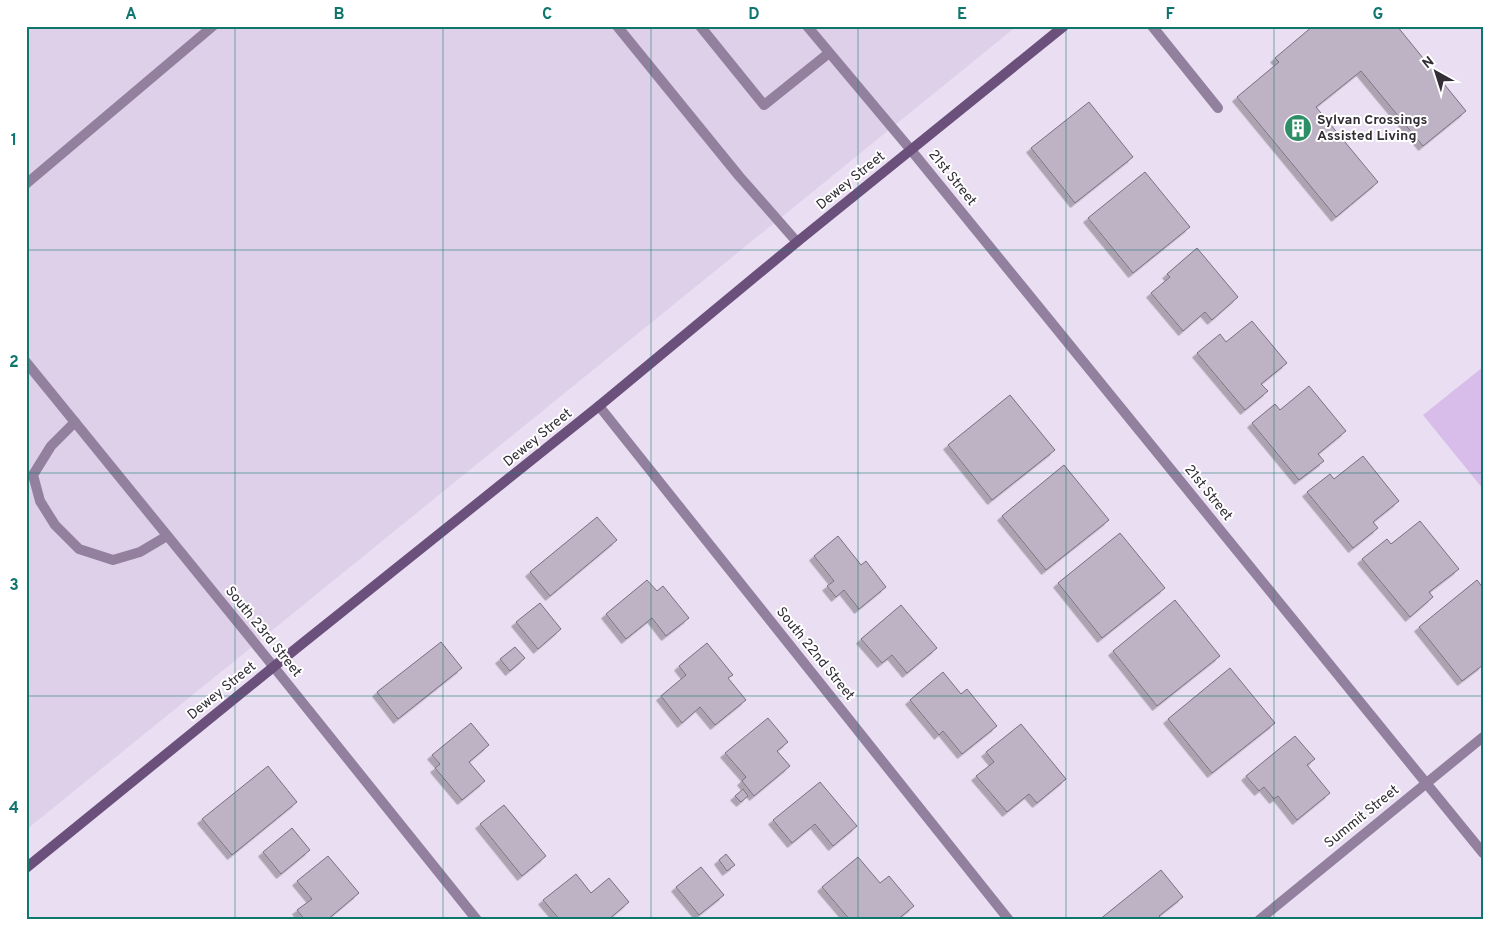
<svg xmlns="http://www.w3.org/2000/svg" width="1509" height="946" font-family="Overpass,sans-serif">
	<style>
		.built { fill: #dfd0e9 }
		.green { fill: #d8bcea }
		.building { fill: #beb2c5; stroke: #7b7082; filter: url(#shadow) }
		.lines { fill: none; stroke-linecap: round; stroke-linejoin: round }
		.lane { stroke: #92809e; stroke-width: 10 }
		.street { stroke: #92809e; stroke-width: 10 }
		.secondary { stroke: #6b507c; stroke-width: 10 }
		.grid { fill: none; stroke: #0f766e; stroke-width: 1; stroke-opacity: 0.55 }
		.labels { text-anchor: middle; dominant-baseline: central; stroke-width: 4; stroke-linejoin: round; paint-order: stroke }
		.poi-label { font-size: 14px; font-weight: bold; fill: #332e36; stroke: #fff; text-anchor: start }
		.street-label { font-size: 14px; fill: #332e36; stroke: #fff }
		.neatline { fill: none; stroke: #0f766e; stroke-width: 2 }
		.grid-label { font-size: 16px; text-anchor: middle; font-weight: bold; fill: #0f766e }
	</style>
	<defs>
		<filter id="shadow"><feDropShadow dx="-4.5" dy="4.5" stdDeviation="0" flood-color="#0004"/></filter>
	</defs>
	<rect width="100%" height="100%" fill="#eadef2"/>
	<path class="built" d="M26,26h991l-991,804z"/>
	<path class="green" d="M1483,367v122l-60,-74z"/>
	<path class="building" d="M1313,26h84l69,85 -43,35 -62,-75 -45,36 62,75 -42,35 -99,-120 42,-35 -4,-4z
		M1089,102l44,55 -58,46 -44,-55z
		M1145,172l45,55 -57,46 -45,-55z
		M1197,248l41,49 -26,23 -7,-8 -22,19 -32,-38 19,-16 -3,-3z
		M1252,321l35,42 -26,21 7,7 -23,19 -48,-57 23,-19 6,8z
		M1309,386l37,45 -28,23 6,7 -25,19 -47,-57 23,-19 5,6z
		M1010,395l45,55 -63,50 -44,-55z
		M1363,456l36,45 -26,21 5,6 -25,20 -46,-56 23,-18 4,5z
		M1064,465l45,55 -63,50 -44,-54z
		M597,517l20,23 -67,56 -20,-24z
		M1420,521l39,48 -30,23 4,5 -23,20 -48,-58 25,-20 4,5z
		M1120,533l45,55 -63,50 -44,-55z
		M838,536l23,29 5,-4 20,26 -27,22 -15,-19 -8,7 -9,-11 7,-5 -20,-25z
		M647,580l10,11 6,-5 26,32 -23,18 -14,-18 -26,21 -20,-25z
		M1477,580l6,8v77l-21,16 -43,-54z
		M1175,600l45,56 -63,50 -44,-55z
		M540,603l21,26 -23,20 -22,-27z
		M901,605l36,43 -30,25 -15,-18 -10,8 -21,-24z
		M441,642l21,26 -64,51 -21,-27z
		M707,643l26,32 -5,3 18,22 -31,25 -15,-18 -18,16 -21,-27 25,-21 -7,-9z
		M515,647l10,11 -15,13 -10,-12z
		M1230,668l45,55 -63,50 -44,-54z
		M943,672l18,22 6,-5 30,37 -35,28 -19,-23 -4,4 -29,-35z
		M768,718l20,24 -11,9 13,15 -36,30 -12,-15 4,-4 -21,-24z
		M471,723l18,22 -20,17 16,19 -23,19 -27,-32 5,-4 -8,-9z
		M1021,724l45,55 -29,24 -8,-9 -22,18 -31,-36 18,-14 -8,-10z
		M1295,736l20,23 -8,6 23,28 -33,27 -19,-24 -4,3 -10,-12 -5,4 -13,-15z
		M268,766l29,36 -65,53 -30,-36z
		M820,782l37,44 -24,20 -18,-22 -23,19 -19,-23z
		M743,789l5,7 -7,6 -6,-6z
		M504,805l42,51 -24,20 -42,-52z
		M292,828l18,22 -29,24 -18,-22z
		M726,854l9,11 -8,6 -8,-11z
		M328,856l31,37 -32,27h-22l-8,-10 15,-11 -15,-18z
		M858,857l22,26 9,-7 25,30 -17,14h-47l-28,-33z
		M701,867l23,28 -25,20 -23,-28z
		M1161,870l22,27 -24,19 4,4h-64z
		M576,874l15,19 18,-15 20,24 -21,18h-48l-17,-20z"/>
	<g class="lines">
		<path class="lane" d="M617,26l122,150 58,66
			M700,26l64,79 65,-52
			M807,26l104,124
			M1152,26l66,82
			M26,184l187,-158
			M75,422l-24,24 -18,29 7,26 15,24 24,24 34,11 27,-8 27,-16"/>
		<path class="street" d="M911,150l572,703
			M26,362l223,274 228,284
			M599,406l410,514
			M1259,920l224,-183"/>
		<path class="secondary" d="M26,868l272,-221 301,-241 198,-164 267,-216"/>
	</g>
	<path class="grid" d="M235,26v894M443,26v894M651,26v894M858,26v894M1066,26v894M1274,26v894M26,250h1457M26,473h1457M26,696h1457"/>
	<defs>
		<g id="building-disc" transform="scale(1.4375)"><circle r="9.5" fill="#2e8e67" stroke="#fff"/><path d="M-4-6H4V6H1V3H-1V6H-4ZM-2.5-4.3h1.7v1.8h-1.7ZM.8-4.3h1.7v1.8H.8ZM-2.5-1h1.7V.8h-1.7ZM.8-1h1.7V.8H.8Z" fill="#fff"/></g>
	</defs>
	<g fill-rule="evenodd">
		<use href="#building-disc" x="1298" y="128"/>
	</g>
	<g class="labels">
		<g class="poi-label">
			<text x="1317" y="120">Sylvan Crossings<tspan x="1317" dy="16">Assisted Living</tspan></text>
		</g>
		<g class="street-label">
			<text transform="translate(952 178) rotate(51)">21st Street</text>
			<text transform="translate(851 181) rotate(-39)">Dewey Street</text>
			<text transform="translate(538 438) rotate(-39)">Dewey Street</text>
			<text transform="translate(1208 493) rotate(51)">21st Street</text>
			<text transform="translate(263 632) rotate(51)">South 23rd Street</text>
			<text transform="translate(815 654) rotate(51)">South 22nd Street</text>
			<text transform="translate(222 691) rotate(-39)">Dewey Street</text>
			<text transform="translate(1362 817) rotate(-39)">Summit Street</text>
		</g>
	</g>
	<rect width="1509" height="946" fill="none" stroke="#ffffff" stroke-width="55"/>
	<g transform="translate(1436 72) rotate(321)" stroke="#ffffff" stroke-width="4" paint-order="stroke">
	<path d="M0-4L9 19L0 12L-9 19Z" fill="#332e36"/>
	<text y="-8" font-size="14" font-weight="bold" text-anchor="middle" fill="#332e36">N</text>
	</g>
	<rect x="28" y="28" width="1454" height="890" class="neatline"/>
	<g class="grid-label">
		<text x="131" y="19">A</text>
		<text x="339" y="19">B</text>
		<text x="547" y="19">C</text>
		<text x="754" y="19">D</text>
		<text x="962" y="19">E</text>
		<text x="1170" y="19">F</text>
		<text x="1378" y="19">G</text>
		<text x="14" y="145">1</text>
		<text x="14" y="367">2</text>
		<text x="14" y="590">3</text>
		<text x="14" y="813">4</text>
	</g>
</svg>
